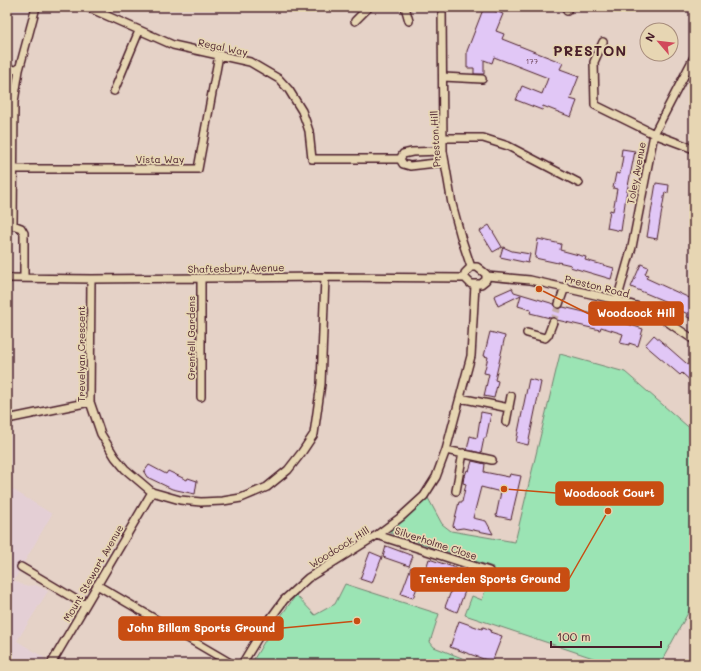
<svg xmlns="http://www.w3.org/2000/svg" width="701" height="671" font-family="Mali,sans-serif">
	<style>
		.built { fill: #e4cfd5 }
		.green { fill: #9be4b4; stroke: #728270 }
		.building { fill: #e1c7f6; stroke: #4a1f2b }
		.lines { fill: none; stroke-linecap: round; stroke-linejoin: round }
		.minor-tunnel { stroke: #c6aea8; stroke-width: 7; stroke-dasharray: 7 3.5; stroke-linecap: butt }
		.minor-casing { stroke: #4a1f2b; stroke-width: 10 }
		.minor { stroke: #e7d6b3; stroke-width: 7 }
		.labels { text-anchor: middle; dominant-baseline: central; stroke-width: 3.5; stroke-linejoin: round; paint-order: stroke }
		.number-label { font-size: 8px; fill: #70495e }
		.street-label { font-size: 10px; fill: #4a1f2b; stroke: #e7d6b3 }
		.district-label { font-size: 14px; font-weight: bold; letter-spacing: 1px; fill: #4a1f2b; stroke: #e7d6b3 }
		.leader { fill: none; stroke: #c84d12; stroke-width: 1.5 }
		.callout-dot { fill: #c84d12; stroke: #e7d6b3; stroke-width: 1.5 }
		.callout { fill: #c84d12; stroke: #c84d12; stroke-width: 1.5 }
		.callout-label { font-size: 11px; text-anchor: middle; font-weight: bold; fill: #fff }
	</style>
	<rect width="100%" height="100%" fill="#e5d2c7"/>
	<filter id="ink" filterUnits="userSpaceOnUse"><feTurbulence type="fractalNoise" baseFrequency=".025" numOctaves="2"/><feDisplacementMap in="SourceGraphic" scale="8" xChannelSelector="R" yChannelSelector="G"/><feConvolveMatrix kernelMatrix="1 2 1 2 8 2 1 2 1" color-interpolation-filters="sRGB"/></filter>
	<g filter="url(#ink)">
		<path class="built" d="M7,486l45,28 -38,66 10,6 12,-1 12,6 -31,50 28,17 -3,6h-35z"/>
		<path class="green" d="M560,354l65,18 69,60v170l-34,62h-49l-146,-49 7,-19 10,4 11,-33 -105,-35 40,-34 14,26 9,7 64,11z
			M345,584l94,30 -9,28 4,5 43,17h-226l22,-37 23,-32 19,20 20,-11z"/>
		<path class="building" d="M484,7l19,7 -7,17 8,3 -2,5 61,24 -3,6 19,7 -9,23 7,2 -6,16 -28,-11 -1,4 -26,-10 6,-14 20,8 6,-16 -54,-21 -2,6 -8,-3v14h-10v-6h-7v-17z
			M622,149l13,2 -9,45 -5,35 -14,-3 3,-18 3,1 4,-22 -4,-1 3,-15 4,1 3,-18h-2z
			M656,183l13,2 -1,8 -3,-1 -8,47 -10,-2z
			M489,225l13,22 -9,5 -13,-21z
			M538,239l23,5 -1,6 26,7 -1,3 29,8 -3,11 -41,-12 1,-2 -13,-3v1l-23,-5z
			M503,247l9,4 18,3 -2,9 -28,-6z
			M641,264l7,3 -3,7 3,1 -2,3 48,22v16l-2,3 -5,-2 1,-3 -20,-9 1,-2 -38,-16z
			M512,288l2,4 40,12 4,5 5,-2 43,10 37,12 -5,17 -9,-3v2l-9,-2 3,-9 -22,-7 -1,3 -43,-10 -3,-3 -4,1 -20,-5 1,-3 -13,-4 3,-11 -23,11 -4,-10z
			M490,332l15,4 -10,44 3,1 -4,17 -10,-2 5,-22 -5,-1 4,-16 -4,-1z
			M654,335l40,35v14l-12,-11 -2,2 -35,-30z
			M529,379l12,3 -13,63 -12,-3z
			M481,412l10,2 -5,24h-2l-3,15 -14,-3 3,-14 7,2z
			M472,461l13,3 -1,8 25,5 1,-3 11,2 -10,43 -15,-3 5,-24 -20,-5 -8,31 13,3 7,13 -30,-6 -7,1 -3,-3 6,-24h3l4,-18 -3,-1 1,-7h1l2,-6 2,1z
			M149,465l17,9 2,-3 19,9 1,-2 9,3 -2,13 -23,-5 -25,-12 -3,-5z
			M386,546l27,10 -4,10 -26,-9z
			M370,552l12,5 -10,26 -12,-4z
			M429,559l27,9 -5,13 -26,-9z
			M411,567l12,5 -10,26 -12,-4z
			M455,581l12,5 -10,26 -12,-5z
			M459,621l23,8 1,-2 8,3 -1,2 12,4 -10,26 -42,-15z"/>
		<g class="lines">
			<path class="minor-tunnel" d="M553,322l6,-18"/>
			<g class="minor-casing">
				<path id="minor" d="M87,7l86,38 77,17 29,17 10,11 13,21 4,11 3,9 3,28h88
					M405,7l4,14
					M442,7l1,144 9,53 9,33 10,30
					M567,11l1,-4
					M355,21l14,-14
					M603,42l-9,20 1,43 59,29 40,15
					M7,69l12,1
					M443,77l39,2
					M114,91l25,-60
					M443,138h40l25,8 71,37
					M443,151l-31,1 -9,2 -3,5 3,5 7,2 35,-4
					M7,169h191l21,-114
					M13,225l1,-123 5,-32 17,-63
					M7,227l6,-2 8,3 3,5v45
					M471,267h6l9,7v6l-5,4h-10l-6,-6v-5z
					M487,276l43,4 87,20 25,8 17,8 35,24
					M7,278l84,1 234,-2 140,1
					M91,279l-1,123 11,32 14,23 10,12 27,23 28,8 21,2 22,-1 18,-3 26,-11 21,-17 14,-18 12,-18 7,-50 4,-107
					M201,279v118
					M617,300l15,-53 22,-113 40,-77
					M559,304l6,-17
					M527,333l18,5 3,-3 5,-13
					M460,398l49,10
					M7,419l83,-17
					M506,422l5,-26
					M446,450l46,10
					M456,491l7,-38
					M377,535l112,36
					M21,567l64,38
					M97,585l135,79
					M51,664l101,-172
					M242,664l23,-38 19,-26 24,-22 69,-43 24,-18 23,-21 12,-19 10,-27 25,-94 4,-71"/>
			</g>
			<use href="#minor" class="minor"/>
		</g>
	</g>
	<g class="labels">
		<g class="number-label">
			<text x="532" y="61">177</text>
		</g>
		<g class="street-label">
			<text transform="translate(223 47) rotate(12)">Regal Way</text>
			<text transform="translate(435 139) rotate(-93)">Preston Hill</text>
			<text x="160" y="159">Vista Way</text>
			<text transform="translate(636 173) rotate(-79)">Toley Avenue</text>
			<text transform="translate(236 268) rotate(-1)">Shaftesbury Avenue</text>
			<text transform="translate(597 286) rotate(14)">Preston Road</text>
			<text transform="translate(191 338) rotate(-90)">Grenfell Gardens</text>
			<text transform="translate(81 354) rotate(-90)">Trevelyan Crescent</text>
			<text transform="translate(436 543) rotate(18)">Silverholme Close</text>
			<text transform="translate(339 547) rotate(-32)">Woodcock Hill</text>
			<text transform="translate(93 573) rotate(-60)">Mount Stewart Avenue</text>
		</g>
		<g class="district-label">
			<text x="590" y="50">PRESTON</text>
		</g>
	</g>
	<path class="leader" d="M539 289L589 314M504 489L556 493M608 511L569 579M357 621L283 628"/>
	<g class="callout-dot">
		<circle cx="539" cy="289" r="4"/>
		<circle cx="504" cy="489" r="4"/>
		<circle cx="608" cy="511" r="4"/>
		<circle cx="357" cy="621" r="4"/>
	</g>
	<g class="callout">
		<rect x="589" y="302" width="94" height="23" rx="4"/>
		<rect x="556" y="482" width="107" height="23" rx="4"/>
		<rect x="411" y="568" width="158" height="23" rx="4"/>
		<rect x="119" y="617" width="164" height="23" rx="4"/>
	</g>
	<g class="callout-label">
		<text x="636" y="317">Woodcock Hill</text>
		<text x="609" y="497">Woodcock Court</text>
		<text x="490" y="583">Tenterden Sports Ground</text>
		<text x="201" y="632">John Billam Sports Ground</text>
	</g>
	<rect width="701" height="671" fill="none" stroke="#e7d6b3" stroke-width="24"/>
	<rect x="12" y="12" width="677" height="647" fill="none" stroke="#4a1f2b" stroke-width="1.5" filter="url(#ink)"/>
	<g transform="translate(659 42) rotate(298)"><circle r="19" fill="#e7d6b3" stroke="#a88d7d"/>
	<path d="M0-3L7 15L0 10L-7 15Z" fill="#d1495b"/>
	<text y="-6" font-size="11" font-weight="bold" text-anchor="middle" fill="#4a1f2b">N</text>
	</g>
	<path d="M551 641v6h110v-6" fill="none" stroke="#4a1f2b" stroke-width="2"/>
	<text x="557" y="641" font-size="12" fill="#4a1f2b" stroke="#e7d6b3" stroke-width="3" paint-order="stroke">100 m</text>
</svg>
